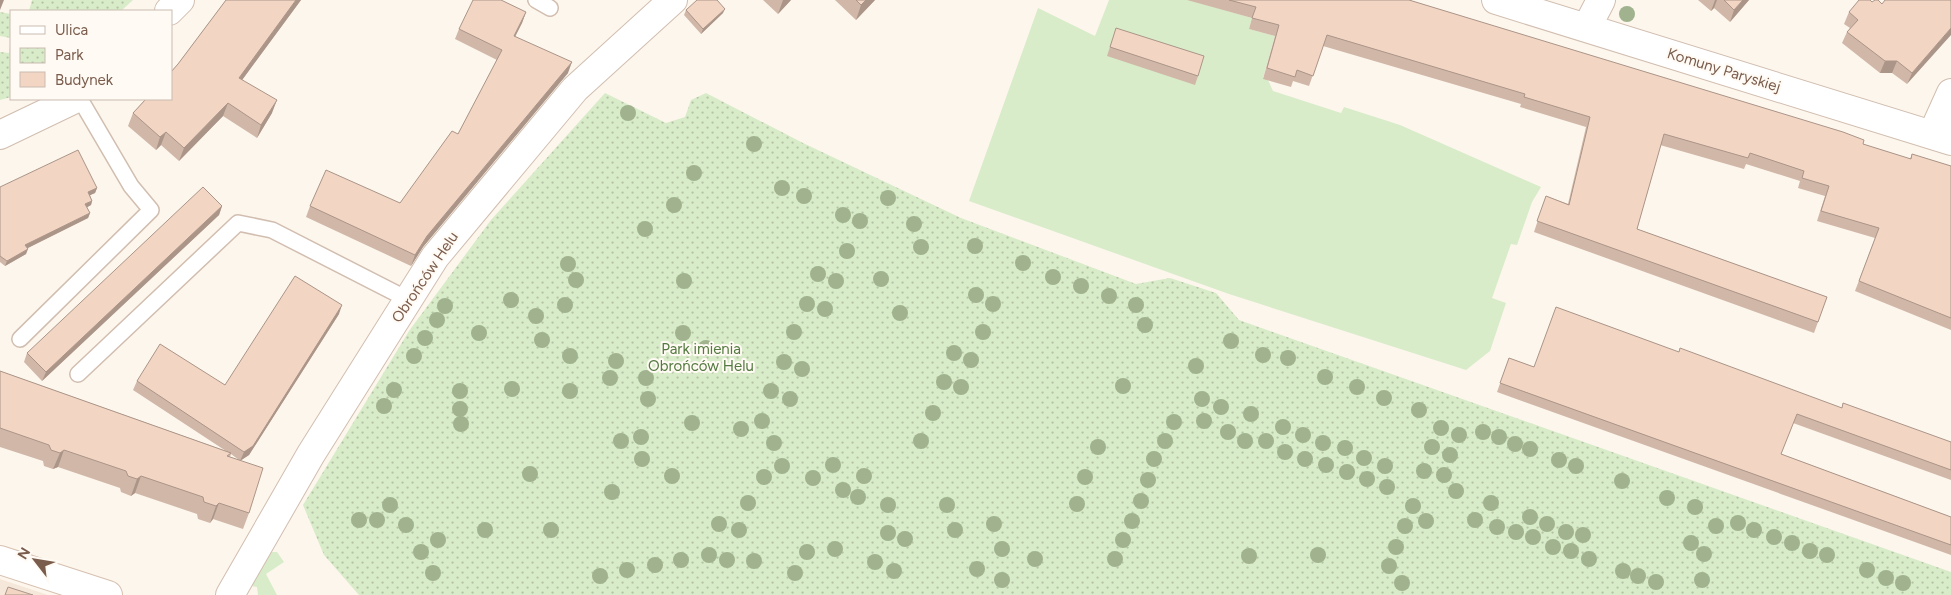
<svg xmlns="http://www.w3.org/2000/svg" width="1951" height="595" font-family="Figtree,sans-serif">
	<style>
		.residential { fill: #f5e8da }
		.grass { fill: #d8ecc9 }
		.park { fill: url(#park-dots) }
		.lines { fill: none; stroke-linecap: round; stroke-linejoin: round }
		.lane-casing { stroke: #d1beb0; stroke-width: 18 }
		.street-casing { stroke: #d1beb0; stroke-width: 30 }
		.secondary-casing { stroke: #d6c0b0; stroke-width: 30 }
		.lane { stroke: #fff; stroke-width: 15 }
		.street { stroke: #fff; stroke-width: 28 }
		.secondary { stroke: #fff; stroke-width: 28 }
		.tree { fill: #a0b28e }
		.wall { fill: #d1b7a8; fill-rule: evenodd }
		.shaded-wall { fill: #aa9588 }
		.building { fill: #f3d5c3; stroke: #aa9588 }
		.labels { text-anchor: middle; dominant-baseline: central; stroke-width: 4; stroke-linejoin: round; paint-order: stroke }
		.street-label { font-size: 15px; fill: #7a5c4d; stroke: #fffaf3 }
		.park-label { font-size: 15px; fill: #537a41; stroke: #fffaf3 }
	</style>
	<defs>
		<pattern id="park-dots" width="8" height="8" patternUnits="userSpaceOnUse" patternTransform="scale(1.25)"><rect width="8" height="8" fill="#d8ecc9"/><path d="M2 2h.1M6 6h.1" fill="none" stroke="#b4c2a5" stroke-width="1.8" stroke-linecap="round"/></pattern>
	</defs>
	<rect width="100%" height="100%" fill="#fdf6ec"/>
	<path class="residential" d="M0,579l48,16h-48z"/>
	<path class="grass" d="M1109,0h80l63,18 -3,11 26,7 -12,42 5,2 5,11 68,22 3,-6 56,18 141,62 -9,15 -15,43 -6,-1 -19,54 14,5 -16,48 -24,19 -237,-76 -260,-93 69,-193 57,28z
		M268,552h9l7,10 -18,12 11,21h-19l-1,-8 -6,-1z"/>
	<path class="park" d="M32,0h101l-12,11h-92z
		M0,12l11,2v83l-11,3v-48l9,1 2,-15 -11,-2z
		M605,93l61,30 19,-6 6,-17 15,-7 97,50 158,75 175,66 34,-6 46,15 23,27 712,252v23h-1592l-35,-40 -21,-50 106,-174 82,-111z"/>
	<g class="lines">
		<g class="lane-casing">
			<path id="lane" d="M536,0l14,8
				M20,339l131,-129 -20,-24 -51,-87
				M78,374l160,-151 34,7 137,70"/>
		</g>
		<g class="street-casing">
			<path id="street" d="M1496,0l455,141
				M169,11l11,-11
				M1587,27l14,-27
				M0,135l75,-36
				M1932,135l19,-42
				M230,595l81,-141 124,-197 140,-168 98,-89"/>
		</g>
		<g class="secondary-casing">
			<path id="secondary" d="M0,560l108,35"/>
		</g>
		<use href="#lane" class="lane"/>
		<use href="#street" class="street"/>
		<use href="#secondary" class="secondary"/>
	</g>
	<g class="tree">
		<circle cx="1627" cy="14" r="8"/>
		<circle cx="628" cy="113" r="8"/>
		<circle cx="754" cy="144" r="8"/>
		<circle cx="694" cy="173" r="8"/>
		<circle cx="782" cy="188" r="8"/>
		<circle cx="804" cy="196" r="8"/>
		<circle cx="888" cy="198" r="8"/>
		<circle cx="674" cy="205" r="8"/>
		<circle cx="843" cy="215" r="8"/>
		<circle cx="860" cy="221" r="8"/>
		<circle cx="914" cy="224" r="8"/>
		<circle cx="645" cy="229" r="8"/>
		<circle cx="975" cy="246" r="8"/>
		<circle cx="921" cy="247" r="8"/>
		<circle cx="847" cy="251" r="8"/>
		<circle cx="1023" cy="263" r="8"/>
		<circle cx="568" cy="264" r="8"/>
		<circle cx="818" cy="274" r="8"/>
		<circle cx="1053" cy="277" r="8"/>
		<circle cx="881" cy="279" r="8"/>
		<circle cx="576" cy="280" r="8"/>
		<circle cx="684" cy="281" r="8"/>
		<circle cx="836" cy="281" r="8"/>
		<circle cx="1081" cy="286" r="8"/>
		<circle cx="976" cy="295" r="8"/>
		<circle cx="1109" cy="296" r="8"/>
		<circle cx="511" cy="300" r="8"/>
		<circle cx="807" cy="304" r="8"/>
		<circle cx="993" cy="304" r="8"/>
		<circle cx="565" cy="305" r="8"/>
		<circle cx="1136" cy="305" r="8"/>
		<circle cx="445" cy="306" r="8"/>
		<circle cx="825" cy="309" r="8"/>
		<circle cx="900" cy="313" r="8"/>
		<circle cx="536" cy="316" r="8"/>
		<circle cx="437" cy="320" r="8"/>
		<circle cx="1145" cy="325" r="8"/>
		<circle cx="794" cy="332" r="8"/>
		<circle cx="983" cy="332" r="8"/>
		<circle cx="479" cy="333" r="8"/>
		<circle cx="683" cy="333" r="8"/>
		<circle cx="425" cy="338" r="8"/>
		<circle cx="542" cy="340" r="8"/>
		<circle cx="1231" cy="341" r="8"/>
		<circle cx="706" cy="348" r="8"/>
		<circle cx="954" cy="353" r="8"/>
		<circle cx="1263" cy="355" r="8"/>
		<circle cx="414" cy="356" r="8"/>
		<circle cx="570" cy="356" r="8"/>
		<circle cx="1288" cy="358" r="8"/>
		<circle cx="971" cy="360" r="8"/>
		<circle cx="616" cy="361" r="8"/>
		<circle cx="784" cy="362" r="8"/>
		<circle cx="1196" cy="366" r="8"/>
		<circle cx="802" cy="369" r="8"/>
		<circle cx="1325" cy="377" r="8"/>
		<circle cx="610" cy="378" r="8"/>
		<circle cx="646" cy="378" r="8"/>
		<circle cx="944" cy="382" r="8"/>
		<circle cx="1123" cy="386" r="8"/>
		<circle cx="961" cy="387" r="8"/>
		<circle cx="1357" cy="387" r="8"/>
		<circle cx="512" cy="389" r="8"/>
		<circle cx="394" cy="390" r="8"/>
		<circle cx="460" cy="391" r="8"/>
		<circle cx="570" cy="391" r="8"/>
		<circle cx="771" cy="391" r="8"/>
		<circle cx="1384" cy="398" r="8"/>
		<circle cx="648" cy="399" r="8"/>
		<circle cx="790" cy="399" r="8"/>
		<circle cx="1202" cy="399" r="8"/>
		<circle cx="384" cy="406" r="8"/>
		<circle cx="1221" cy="407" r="8"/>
		<circle cx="460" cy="409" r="8"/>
		<circle cx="1419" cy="410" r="8"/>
		<circle cx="933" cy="413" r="8"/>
		<circle cx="1251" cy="414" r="8"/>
		<circle cx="762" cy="421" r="8"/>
		<circle cx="1204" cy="421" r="8"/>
		<circle cx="1174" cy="422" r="8"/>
		<circle cx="692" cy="423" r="8"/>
		<circle cx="461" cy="424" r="8"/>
		<circle cx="1283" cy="427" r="8"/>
		<circle cx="1441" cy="428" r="8"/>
		<circle cx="741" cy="429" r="8"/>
		<circle cx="1228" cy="432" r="8"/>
		<circle cx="1483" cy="432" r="8"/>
		<circle cx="1303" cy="435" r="8"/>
		<circle cx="1459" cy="435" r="8"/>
		<circle cx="641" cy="437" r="8"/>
		<circle cx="1499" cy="437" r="8"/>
		<circle cx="621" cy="441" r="8"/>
		<circle cx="921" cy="441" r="8"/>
		<circle cx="1165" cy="441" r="8"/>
		<circle cx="1245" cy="441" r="8"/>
		<circle cx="1266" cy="441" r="8"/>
		<circle cx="774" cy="443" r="8"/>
		<circle cx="1323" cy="443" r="8"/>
		<circle cx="1515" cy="444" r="8"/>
		<circle cx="1098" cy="447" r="8"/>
		<circle cx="1432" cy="447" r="8"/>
		<circle cx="1345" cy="448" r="8"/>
		<circle cx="1530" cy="449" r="8"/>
		<circle cx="1285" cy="452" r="8"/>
		<circle cx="1450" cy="455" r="8"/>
		<circle cx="1364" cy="458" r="8"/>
		<circle cx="642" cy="459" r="8"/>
		<circle cx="1154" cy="459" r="8"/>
		<circle cx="1305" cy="459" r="8"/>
		<circle cx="1559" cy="460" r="8"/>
		<circle cx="833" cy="465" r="8"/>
		<circle cx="1326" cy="465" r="8"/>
		<circle cx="782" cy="466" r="8"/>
		<circle cx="1385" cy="466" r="8"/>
		<circle cx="1576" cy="466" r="8"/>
		<circle cx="1424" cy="471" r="8"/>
		<circle cx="1347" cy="472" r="8"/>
		<circle cx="530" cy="474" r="8"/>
		<circle cx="1444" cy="475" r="8"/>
		<circle cx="672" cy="476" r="8"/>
		<circle cx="864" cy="476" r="8"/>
		<circle cx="764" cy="477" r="8"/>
		<circle cx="1085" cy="477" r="8"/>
		<circle cx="813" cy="478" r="8"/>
		<circle cx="1367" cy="479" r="8"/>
		<circle cx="1148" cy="480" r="8"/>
		<circle cx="1622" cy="481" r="8"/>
		<circle cx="1387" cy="487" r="8"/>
		<circle cx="843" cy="490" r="8"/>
		<circle cx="1456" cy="491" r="8"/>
		<circle cx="612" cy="492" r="8"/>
		<circle cx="858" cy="497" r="8"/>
		<circle cx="1667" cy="498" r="8"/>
		<circle cx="1141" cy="501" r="8"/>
		<circle cx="748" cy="503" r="8"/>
		<circle cx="1491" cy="503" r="8"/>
		<circle cx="1077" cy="504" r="8"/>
		<circle cx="390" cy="505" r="8"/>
		<circle cx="888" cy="505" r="8"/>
		<circle cx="947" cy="505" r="8"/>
		<circle cx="1413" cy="506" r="8"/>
		<circle cx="1695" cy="507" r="8"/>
		<circle cx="1530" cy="517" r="8"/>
		<circle cx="359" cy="520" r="8"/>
		<circle cx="377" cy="520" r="8"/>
		<circle cx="1475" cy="520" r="8"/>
		<circle cx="1132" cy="521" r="8"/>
		<circle cx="1426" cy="521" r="8"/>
		<circle cx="1738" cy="523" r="8"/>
		<circle cx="719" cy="524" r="8"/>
		<circle cx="994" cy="524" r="8"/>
		<circle cx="1547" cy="524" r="8"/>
		<circle cx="406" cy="525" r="8"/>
		<circle cx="1405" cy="526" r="8"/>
		<circle cx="1716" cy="526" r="8"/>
		<circle cx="1497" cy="527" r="8"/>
		<circle cx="485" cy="530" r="8"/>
		<circle cx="551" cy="530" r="8"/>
		<circle cx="739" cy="530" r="8"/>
		<circle cx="955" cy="530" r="8"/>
		<circle cx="1754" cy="530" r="8"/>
		<circle cx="1516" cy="532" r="8"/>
		<circle cx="1566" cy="532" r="8"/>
		<circle cx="888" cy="533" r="8"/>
		<circle cx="1583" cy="535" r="8"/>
		<circle cx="1533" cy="537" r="8"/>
		<circle cx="1774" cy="537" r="8"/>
		<circle cx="905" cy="539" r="8"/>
		<circle cx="438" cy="540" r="8"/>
		<circle cx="1123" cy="540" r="8"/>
		<circle cx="1691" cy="543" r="8"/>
		<circle cx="1792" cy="543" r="8"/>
		<circle cx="1396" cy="547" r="8"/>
		<circle cx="1553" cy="547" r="8"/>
		<circle cx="835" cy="549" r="8"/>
		<circle cx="1002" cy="549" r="8"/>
		<circle cx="1571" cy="551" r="8"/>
		<circle cx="1810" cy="551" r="8"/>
		<circle cx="421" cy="552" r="8"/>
		<circle cx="807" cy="552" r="8"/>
		<circle cx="1704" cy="554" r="8"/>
		<circle cx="709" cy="555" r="8"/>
		<circle cx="1318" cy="555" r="8"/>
		<circle cx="1827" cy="555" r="8"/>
		<circle cx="1249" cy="556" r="8"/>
		<circle cx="1035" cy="559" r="8"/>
		<circle cx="1115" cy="559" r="8"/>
		<circle cx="1589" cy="559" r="8"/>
		<circle cx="681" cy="560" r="8"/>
		<circle cx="727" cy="560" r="8"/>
		<circle cx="754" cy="561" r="8"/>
		<circle cx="875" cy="562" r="8"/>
		<circle cx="655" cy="565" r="8"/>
		<circle cx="1389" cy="566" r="8"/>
		<circle cx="977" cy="569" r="8"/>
		<circle cx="627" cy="570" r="8"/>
		<circle cx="1867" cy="570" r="8"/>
		<circle cx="894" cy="571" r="8"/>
		<circle cx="1623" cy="571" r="8"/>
		<circle cx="433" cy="573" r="8"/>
		<circle cx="795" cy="573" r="8"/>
		<circle cx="600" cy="576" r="8"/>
		<circle cx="1638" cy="576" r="8"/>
		<circle cx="1886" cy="578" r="8"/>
		<circle cx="1002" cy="580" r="8"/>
		<circle cx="1702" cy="580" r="8"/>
		<circle cx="1656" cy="582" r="8"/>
		<circle cx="1402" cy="583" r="8"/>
		<circle cx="1903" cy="583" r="8"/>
	</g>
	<path class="wall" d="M226,0h75l-59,80 30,33 -15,25 -34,-22 -44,45 -18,-16 -5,5 -28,-24 5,-13 45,-49z
		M763,0h28l-13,14z
		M835,0h40l-19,20z
		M1187,0h222l454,144 47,15 2,-5 39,12v164l-96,-39 20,-53 -58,-17 8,-25 -27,-8 2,-7 -54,-17 -2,5 -84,-24 -23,84 190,68 -13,36 -280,-101 12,-36 22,8 18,-77 -66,-20 1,-3 -198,-58 -14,40 -16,-5 -2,6 -28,-8 12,-43 -26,-7 3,-11z
		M1698,0h51l-19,22 -16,-14 -3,3z
		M1951,0l-44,84 -15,-11h-12l-38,-30 5,-11 3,-4 -6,-4 5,-12 23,-10 10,2z
		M686,10l37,3 -22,21 -17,-19z
		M526,12l-4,11 -7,13 53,37 -145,174 -12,19 -105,-49 4,-11 90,-3 58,-69 39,-74 -42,-21 4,-10z
		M1116,28l82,48 -3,9 -88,-29z
		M0,187l97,1 -2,5 -5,2 2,6 -1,4 -4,2 3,6 -2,5 -61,30 -1,6 -21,12 -5,-4z
		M222,206l-3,9 -177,166 -18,-19 3,-9z
		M339,314l-90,141 -8,5 8,53 -6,16 -30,-10 -3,4 -12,-4 -1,-5 -62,-21 -4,3 -10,-4 -1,-4 -62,-21 -5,2 -9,-3 -1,-5 -43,-14v-76l226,80 -93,-61 4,-9 88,4zM231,454l8,6 -9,-3z
		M1509,358l25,9 308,41 109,34v38l-158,-57 -12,31 170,63v38l-454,-163z"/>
	<path class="shaded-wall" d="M0,0h4l-4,10z
		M296,0h5l-67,91 5,-13z
		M783,0h8l-13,14z
		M866,0h9l-19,20 5,-15z
		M1715,0h2l-3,8 -3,3z
		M1743,0h6l-19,22 4,-12z
		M725,9l-2,4 -22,21 2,-5z
		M526,12l-4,11 -12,24 4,-11z
		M1951,28v7l-44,49 5,-11z
		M1885,61h12l-5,12h-12z
		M572,62l-4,11 -145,174 -12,19 4,-11 12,-19z
		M277,100l-5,13 -15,25 4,-13z
		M228,103l-5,13 -44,45 5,-13z
		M166,132l-5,13 -5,5 4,-13z
		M97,188l-2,5 -9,4 2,-5z
		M92,201l-1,4 -7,4 1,-5z
		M222,206l-3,9 -177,166 4,-9z
		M90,213l-2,5 -64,32 1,-5z
		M28,249l-2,5 -21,12 2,-5z
		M342,305l-3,9 -90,141 -9,6 4,-9z
		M64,450l-6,17 -5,2 7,-16z
		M141,476l-6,17 -4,3 6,-17z
		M219,503l-6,16 -3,4 6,-17z"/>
	<path class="building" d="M226,0h70l-57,78 38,22 -16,25 -33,-22 -44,45 -18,-16 -6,5 -27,-24 13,-14h25v-27l7,-8z
		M473,0h28l25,12 -12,24 58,26 -145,174 -12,19 -105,-49 16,-36 74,33 52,-72 6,3 44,-84 -43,-21z
		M697,0h20l8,9 -22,20 -17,-19z
		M856,0h10l-5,5z
		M1229,0h180l434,132 21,8 -1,4 48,15 1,-5 39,12v152l-92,-37 20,-53 -58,-17 8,-25 -27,-8 2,-7 -54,-18 -2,5 -84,-24 -27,95 190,68 -9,25 -281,-101 9,-25 23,9 21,-88 -66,-20 1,-3 -198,-59 -14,41 -16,-6 -2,7 -28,-9 12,-43 -27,-7 4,-11z
		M1724,0h19l-9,10z
		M1859,0h11l2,2 3,-2h3l4,4 3,-4h66v28l-39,45 -15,-12h-12l-38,-29 11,-12 -9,-8z
		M1116,28l88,28 -6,20 -88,-29z
		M78,150l19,38 -9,4 4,9 -7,3 5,9 -65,32 3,4 -21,12 -7,-5v-69z
		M203,187l19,19 -176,166 -19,-19z
		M295,276l47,29 -89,141 -9,6 -107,-71 23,-37 65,41z
		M1556,307l123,45 1,-4 162,60 1,-5 108,39v28l-154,-56 -16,40 170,63v28l-451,-162 9,-25 25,9z
		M0,371l231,82 -4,3 36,12 -14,45 -30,-10 -3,3 -12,-4 -1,-5 -62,-21 -4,3 -9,-3 -2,-5 -62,-21 -4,3 -9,-3 -2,-5 -49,-17z
		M8,587l25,8h-28z"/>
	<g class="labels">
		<g class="street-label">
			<text transform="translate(1724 70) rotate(17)">Komuny Paryskiej</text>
			<text transform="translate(425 277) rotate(-56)">Obrońców Helu</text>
		</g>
		<g class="park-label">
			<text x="701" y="349">Park imienia<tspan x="701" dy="17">Obrońców Helu</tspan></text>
		</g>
	</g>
	<rect x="10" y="10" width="162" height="90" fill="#fffaf3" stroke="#cabbb1"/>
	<rect x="20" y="26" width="25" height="8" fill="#ffffff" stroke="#cabbb1"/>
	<text x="55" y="35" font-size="15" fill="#7a5c4d">Ulica</text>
	<rect x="20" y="48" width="25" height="15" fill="url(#park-dots)" stroke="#cabbb1"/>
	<text x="55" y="60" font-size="15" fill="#7a5c4d">Park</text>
	<rect x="20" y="72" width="25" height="15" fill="#f3d5c3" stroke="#cabbb1"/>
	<text x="55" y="85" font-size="15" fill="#7a5c4d">Budynek</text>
	<g transform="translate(35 560) rotate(301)" stroke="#fffaf3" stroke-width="4" paint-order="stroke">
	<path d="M0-4L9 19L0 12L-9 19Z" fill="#7a5c4d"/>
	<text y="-8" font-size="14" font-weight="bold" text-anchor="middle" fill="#7a5c4d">N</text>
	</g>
</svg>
